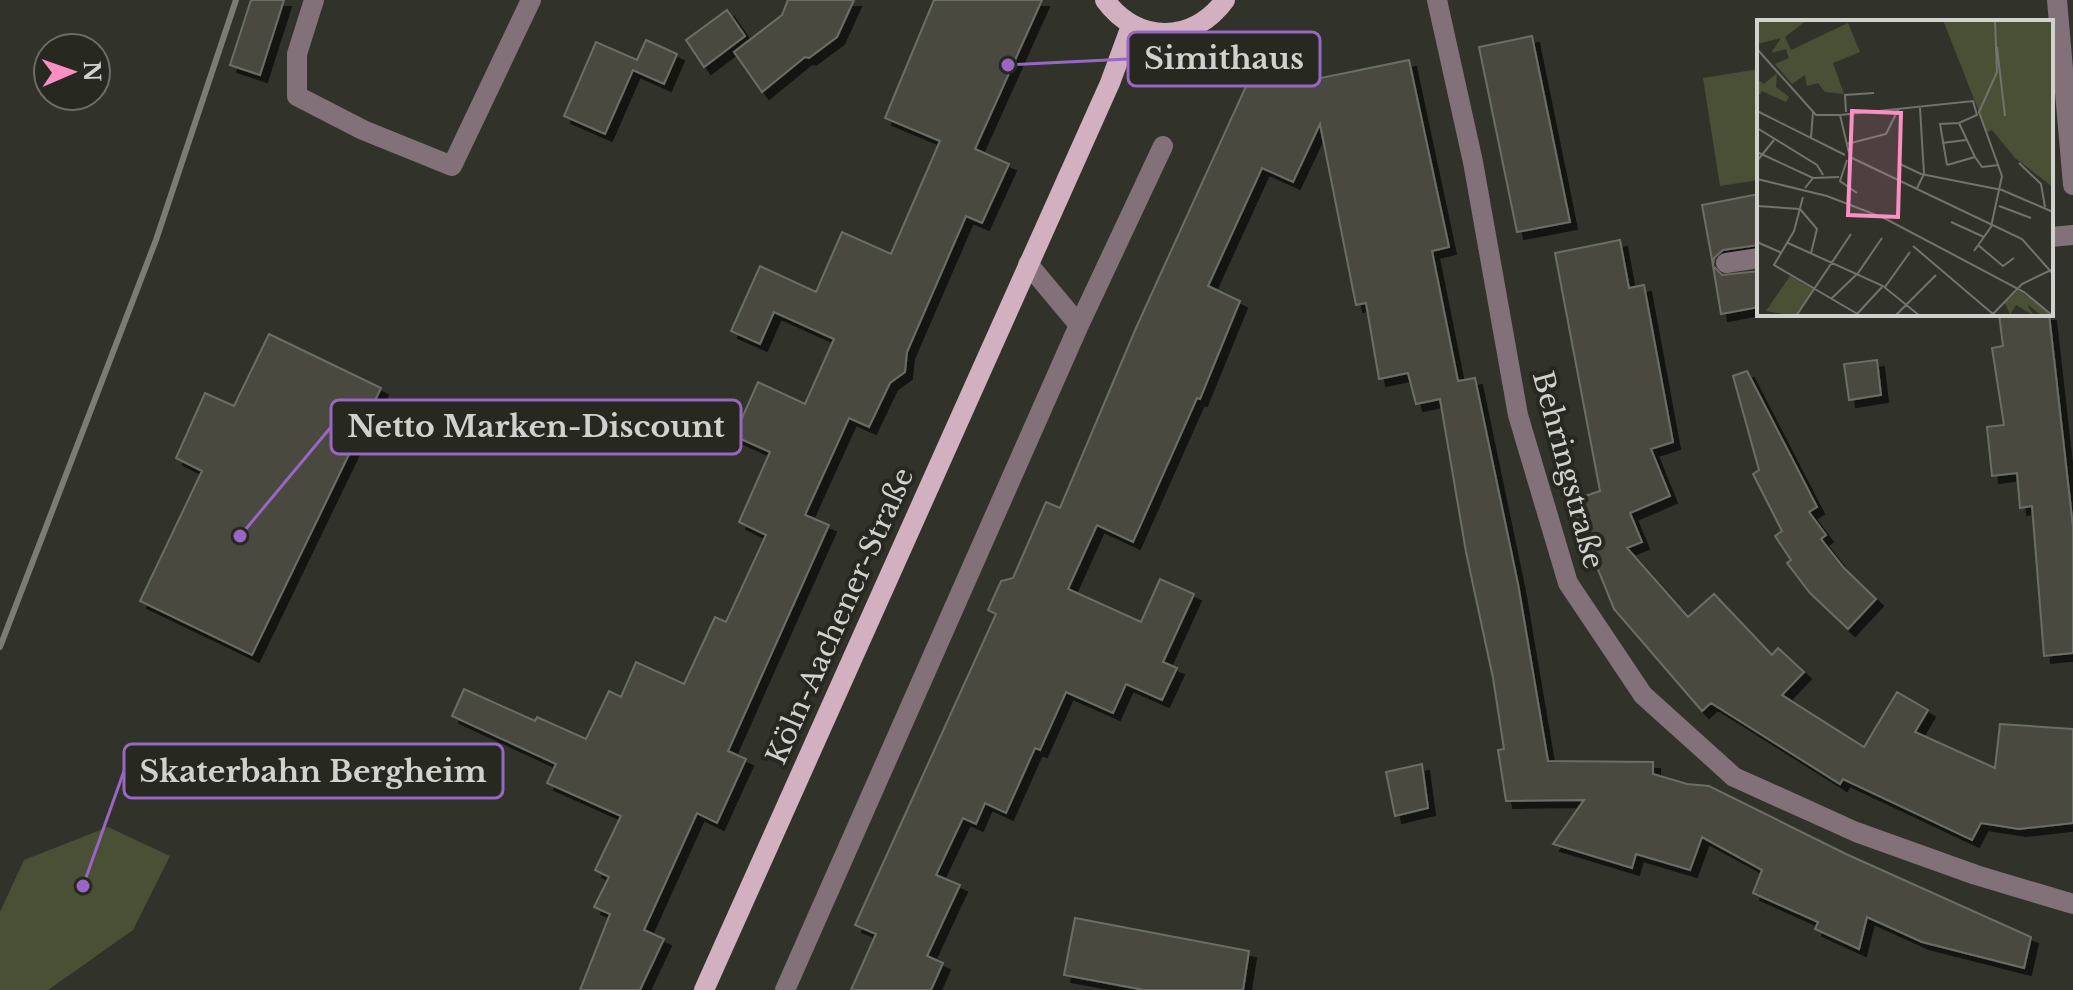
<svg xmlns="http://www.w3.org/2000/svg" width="2073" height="990" font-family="'Libre Baskerville',serif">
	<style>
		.green { fill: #4a5035 }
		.building { fill: #484a41; stroke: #6b6e65; stroke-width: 2; filter: url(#shadow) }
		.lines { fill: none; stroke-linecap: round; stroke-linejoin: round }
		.minor { stroke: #837179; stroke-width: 20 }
		.major { stroke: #d3b0c0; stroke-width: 20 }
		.rail { stroke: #7a7c75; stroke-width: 6 }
		.labels { text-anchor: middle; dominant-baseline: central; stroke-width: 8; stroke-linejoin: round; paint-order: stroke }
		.street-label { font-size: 28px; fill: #d1d2cd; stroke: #272921 }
		.inset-road { fill: none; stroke: #71736c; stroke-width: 2 }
		.view { fill: #fb8fc4; fill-opacity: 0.15; stroke: #fb8fc4; stroke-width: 4 }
		.inset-edge { fill: none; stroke: #d1d2cd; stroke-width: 4 }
		.leader { fill: none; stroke: #9966c4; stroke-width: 3 }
		.callout-dot { fill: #9966c4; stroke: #272921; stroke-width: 3 }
		.callout { fill: #272921; stroke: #9966c4; stroke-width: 3 }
		.callout-label { font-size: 30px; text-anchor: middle; font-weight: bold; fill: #d1d2cd }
	</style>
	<defs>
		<filter id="shadow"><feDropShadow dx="7" dy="7" stdDeviation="0" flood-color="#0009"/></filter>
	</defs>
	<rect width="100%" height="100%" fill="#31332b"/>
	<path class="green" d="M1759,69v111l-39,6 -17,-108z
		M108,827l62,29 -37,74 -85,60h-48v-78l24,-52z"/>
	<path class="building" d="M251,0h33l-24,75 -30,-10z
		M788,0h66l-17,37 -28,21 -4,-1 -43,35 -28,-40 48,-37z
		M934,0h108l-67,149 34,15 -27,59 -16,-7 -59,136 -2,20 -15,11 -21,44 -20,-9 -44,97 24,10 -101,226 18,8 -29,64 -20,-10 -53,117 20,9 -24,51h-60l30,-76 -16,-7 15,-30 -14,-7 26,-54 -74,-33 9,-19 -104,-48 12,-27 71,32 2,-4 49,22 23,-48 12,6 15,-35 48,22 31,-67 11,5 40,-87 -27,-13 31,-70 -36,-16 24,-54 47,22 29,-65 -60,-27 -14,32 -29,-13 29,-65 56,26 26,-60 49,22 49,-113 -55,-23z
		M727,10l18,26 -41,31 -18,-27z
		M1532,36l38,186 -53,10 -38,-185z
		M646,40l31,14 -13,30 -31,-14 -28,64 -41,-18 32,-74 41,18z
		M1262,51l59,27 88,-18 40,187 -17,4 26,130 17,-3 43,206 30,177 105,1v12l34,10 22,2 137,68 185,83 -7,31 -102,-26 -55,-25 -8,32 -44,-20 3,-7 -65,-29 9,-23 -60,-33 -12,33 -54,-16 -4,14 -79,-24 31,-44 -78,1 -8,-51 6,-1 -11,-71 -27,-126 -26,-153 -24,5 -8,-31 -29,6 -13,-76 -10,2 -36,-181 -27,58 -31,-14 -54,118 32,15 -40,98 -3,-1 -64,144 -36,-17 -29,64 73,33 19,-43 34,15 -31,68 14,6 -15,32 -36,-16 -13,29 -47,-21 -26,58 -5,-2 -29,65 -21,-10 -9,21 -13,-6 -27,57 24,10 -33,71 16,7 -12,27h-80l25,-56 -21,-9 141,-311 -8,-4 13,-29 12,-3 33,-76 14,6 76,-180z
		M1759,194v51l-36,5 -9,8 -1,7 -11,-60z
		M1620,240l9,48 15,-3 29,157 -22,7 19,47 -40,17 12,29 -15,6 61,69 26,-23 58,61 6,-7 26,24 -22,23 82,52 33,-55 31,18 -13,22 80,36 5,-44 73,5v94l-54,6 -38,-6 -9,17 -129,-61 -3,5 -129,-81 -9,8 -88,-102 -51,-126 4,-3 15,17 18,-6 -45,-238z
		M1713,266l9,9 37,-4v36l-38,7z
		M1999,314h50l24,213v126l-29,3 -12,-150 -12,2 -3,-35 -25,3 -5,-49 17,-2 -12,-77 11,-2z
		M269,334l112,54 -129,267 -112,-54 62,-130 -26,-13 29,-65 29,13z
		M1877,360l4,35 -32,5 -5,-36z
		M1747,371l70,136 -8,5 17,23 -5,4 23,29 32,31 -28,30 -38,-36 -23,-30 4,-3 -16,-24 7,-5 -29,-57 6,-4 -26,-94z
		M1422,764l6,44 -33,8 -9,-44z
		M1075,918l174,33 -6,39h-99l-80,-15z"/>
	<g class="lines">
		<path class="minor" d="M314,0l-17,54v42l66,34 89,36 79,-166
			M1437,0l36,162 45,253 50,168 75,112 91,82 122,55 120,43 97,29
			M2057,0l16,185
			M2051,237l22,-2
			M1726,263l33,-5
			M1028,264l51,61
			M785,990l294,-665 84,-179"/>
		<path class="major" d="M1105,0c32,44 88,44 120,0
			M704,990l406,-907 21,-57"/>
		<path class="rail" d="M0,647l156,-407 80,-240"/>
	</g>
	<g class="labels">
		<g class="street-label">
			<text transform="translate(1568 470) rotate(75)">Behringstraße</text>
			<text transform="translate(840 616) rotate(-66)">Köln-Aachener-Straße</text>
		</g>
	</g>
	<g transform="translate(1757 20)">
		<rect width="296" height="296" fill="#31332b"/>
		<path d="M0,0h50l-22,17 6,13 57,-27 12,29 -27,11 11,31 -19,-2 -7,-9 -11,3 -2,-11 -13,9 -17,-20 14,-6 -3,-9 -15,4 10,-15 -24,6zM186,0h110v167l-38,-29 -23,-28 -5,2zM20,53l-1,14 13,10 -3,5 -24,-11 -5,7v-19l7,5zM33,256l24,14 -19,26 -29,-5zM261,270l16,10 17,16h-9l-15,-12 7,12 -18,-11 -6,10 -5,-12z" fill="#4a5035"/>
		<path class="inset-road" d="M240,27l8,69M0,29l59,66h24l9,38M0,91l88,44M89,92l-1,-17 29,-2M83,95l133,-14 4,14 -18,8 -19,1 7,41M0,108l60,37 6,10M54,117l2,-25M185,123l24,-3M90,124l39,-10 12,-24M0,132l56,26M218,137l7,10 17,-2M95,138l170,81 31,35M90,140l-7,21 17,12M0,141l17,-21M262,143l22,21 4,23M143,144l21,10 81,16 51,22M190,145l28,-8 -16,-34M0,159l70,17 57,22 140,74 29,24M48,168l8,-10 26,-1M160,168l7,-14 -4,-66M46,177l-9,34 -20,34 87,51M0,186l43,3M242,186l32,12M43,189l17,20 -6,24M194,202l33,15M234,207l11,-51 -23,-64 18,-40 -2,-52M0,222l25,11M31,223l95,43 37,30M221,225l25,21 11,-8M156,226l80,68M217,231l17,-24M128,267l25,-35M74,279l27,-26 24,-35M100,294l25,-27M39,296l55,-82M138,296l41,-41M234,296l31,-32 31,-15"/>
		<path class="view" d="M95,91l49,2 -3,104 -50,-2z"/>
		<rect width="296" height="296" class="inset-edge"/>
	</g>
	<path class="leader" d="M1008 65L1128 59M240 536L331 427M83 886L124 771"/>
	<g class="callout-dot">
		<circle cx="1008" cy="65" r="8"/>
		<circle cx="240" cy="536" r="8"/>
		<circle cx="83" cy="886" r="8"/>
	</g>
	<g class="callout">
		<rect x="1128" y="32" width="192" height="54" rx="8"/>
		<rect x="331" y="400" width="410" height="54" rx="8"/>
		<rect x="124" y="744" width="379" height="54" rx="8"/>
	</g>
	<g class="callout-label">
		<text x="1224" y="69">Simithaus</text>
		<text x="536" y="437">Netto Marken-Discount</text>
		<text x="313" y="782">Skaterbahn Bergheim</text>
	</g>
	<g transform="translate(72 72) rotate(88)"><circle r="38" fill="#272921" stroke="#6b6d66" stroke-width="2"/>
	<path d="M0-6L14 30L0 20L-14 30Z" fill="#fb8fc4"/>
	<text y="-12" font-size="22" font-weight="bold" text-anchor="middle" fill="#d1d2cd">N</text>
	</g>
</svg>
